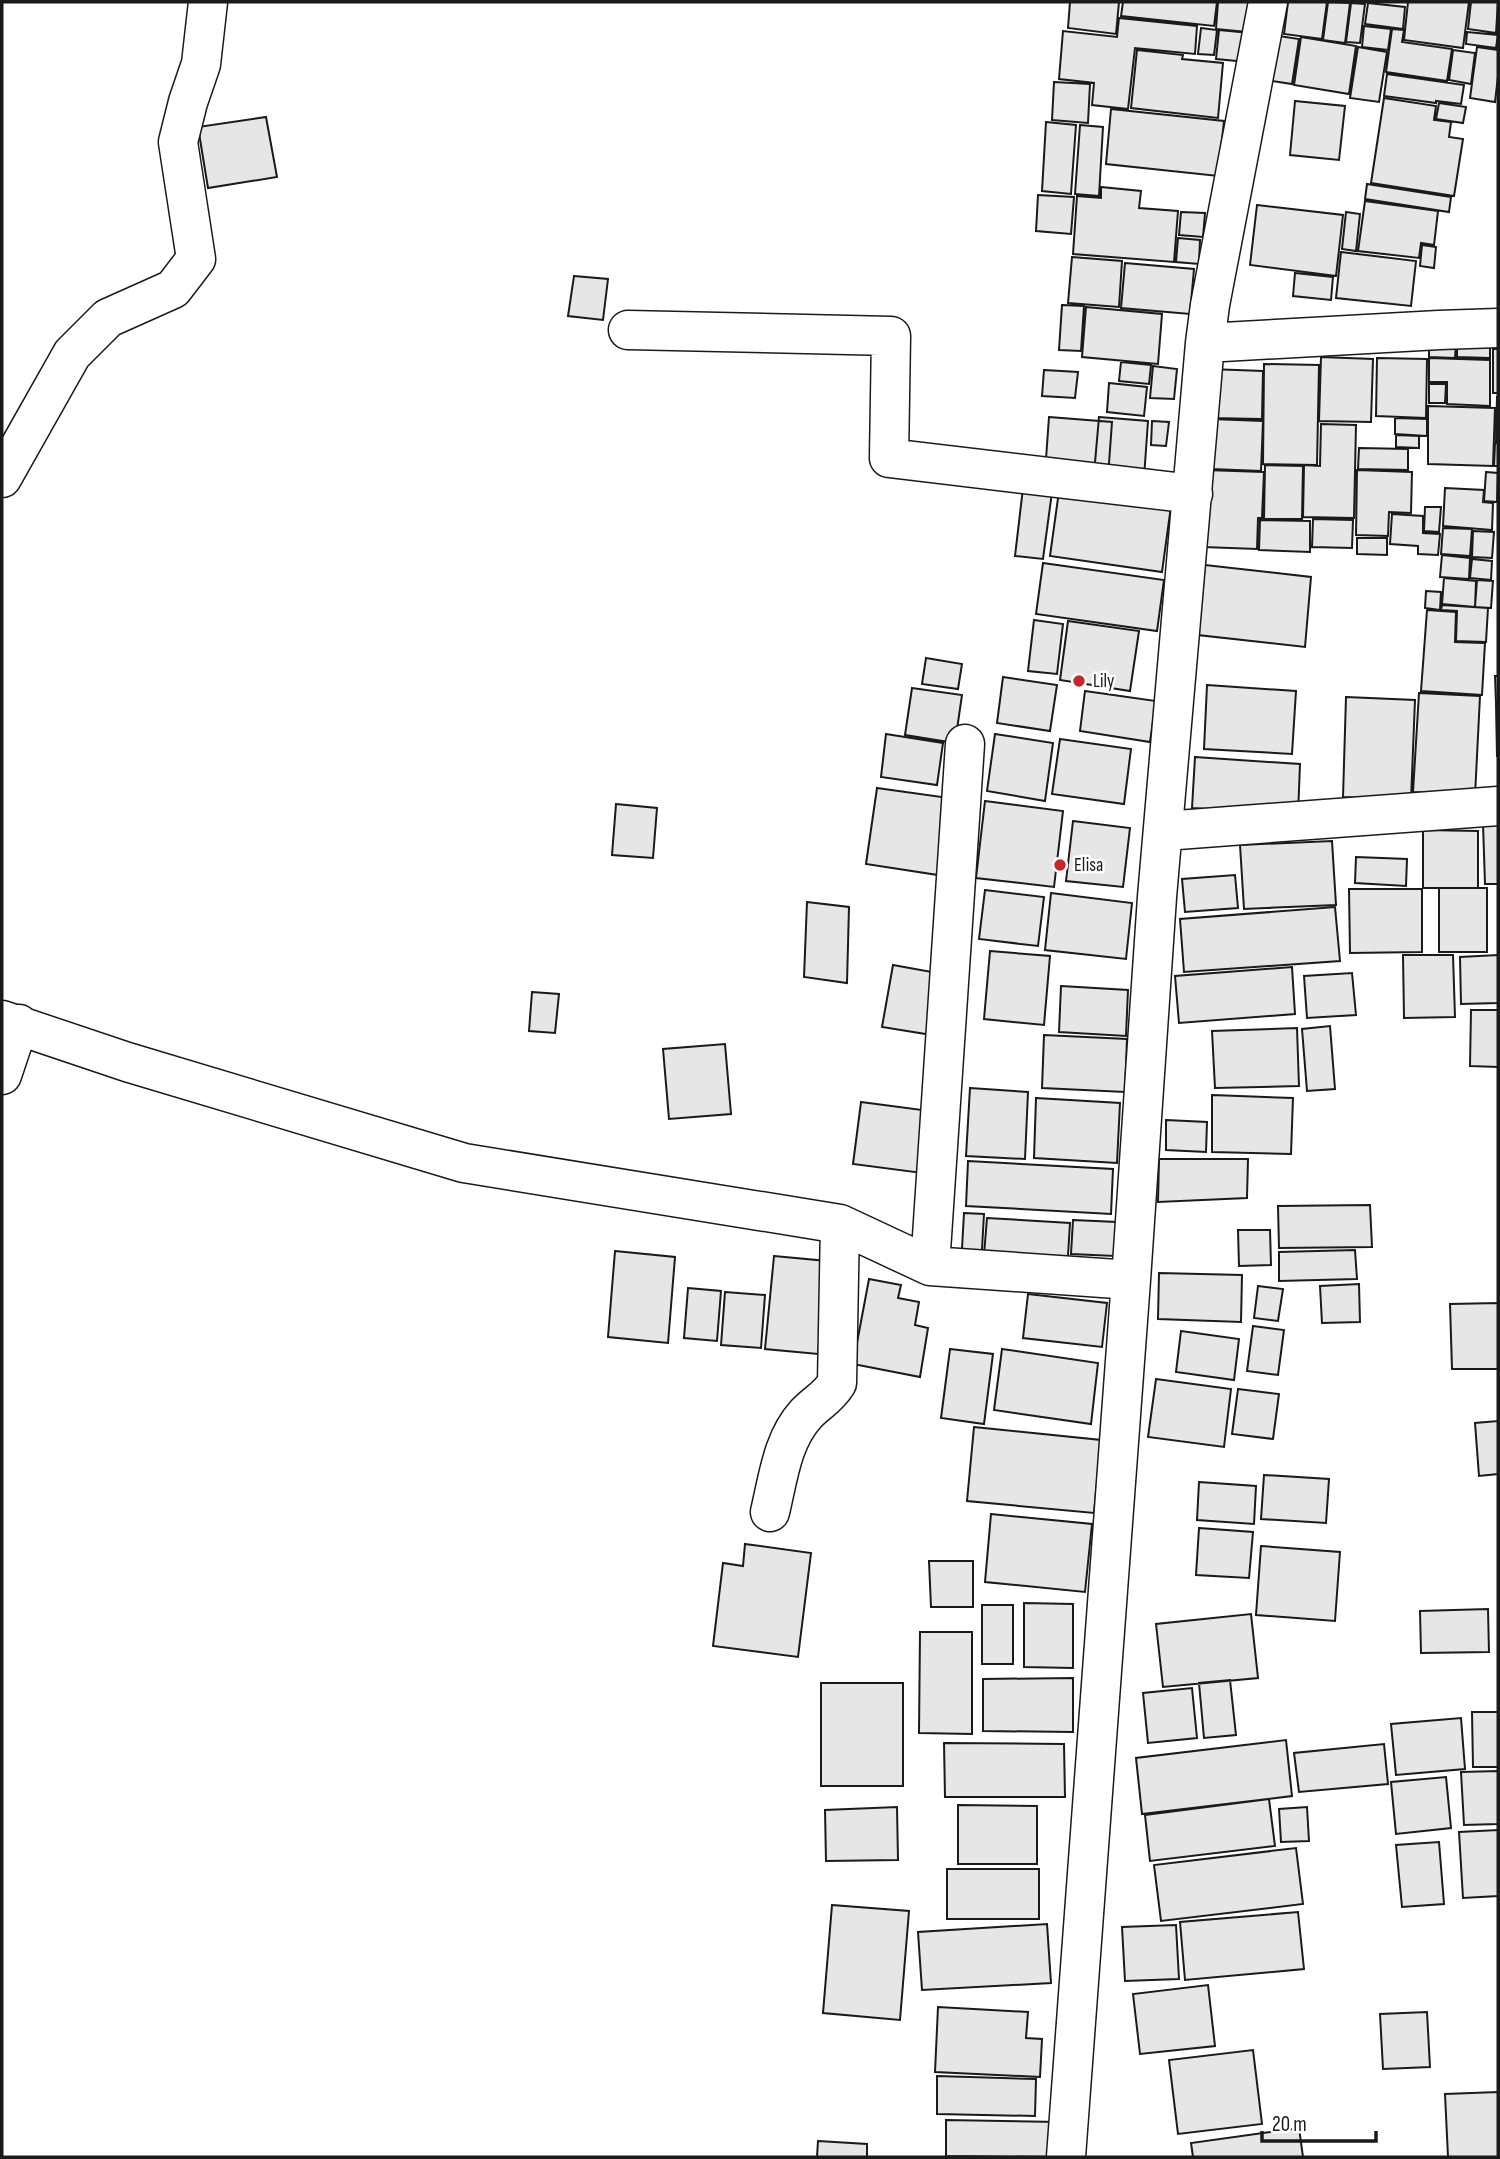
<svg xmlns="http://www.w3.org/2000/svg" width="1500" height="2159" font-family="'Sofia Sans Condensed',sans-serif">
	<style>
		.building { fill: #e6e6e6; stroke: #1a1a1a; stroke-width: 2 }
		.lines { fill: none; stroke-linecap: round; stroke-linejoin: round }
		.minor-casing { stroke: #1a1a1a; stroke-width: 41 }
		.minor { stroke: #fff; stroke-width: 38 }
		.poi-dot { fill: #c62828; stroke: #fff; stroke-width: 2.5 }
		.labels { text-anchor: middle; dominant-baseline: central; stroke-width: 5; stroke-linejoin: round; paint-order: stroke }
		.poi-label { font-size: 19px; fill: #1a1a1a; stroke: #fff; text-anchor: start }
	</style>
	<rect width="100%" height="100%" fill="#fff"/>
	<path class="building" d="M1070,2h49l-3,32 -48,-6z
		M1123,2h94l-3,24 -93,-10z
		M1218,2h33l-4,30 -31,-3z
		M1288,2h39l-5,37 -38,-5z
		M1328,2l22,1 -5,40 -22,-3z
		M1408,2h61l-6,46 -59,-8z
		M1471,2h27l-2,31 -28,-4z
		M1351,3l14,1 -5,39 -14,-1z
		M1368,3l37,4 -2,22 -38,-5z
		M1119,18l78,8 -2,28 -60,-6 -7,61 -36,-4 2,-22 -35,-4 4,-48 54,6z
		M1364,26l27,3 -3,21 -26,-3z
		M1201,28l16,2 -3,25 -16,-1z
		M1392,29l12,1 -2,12 50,7 -5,32 -61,-9z
		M1219,30l31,3 -3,29 -31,-3z
		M1467,32l31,3 -2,13 -30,-4z
		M1279,36l20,3 -7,45 -20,-3z
		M1301,37l55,9 -7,48 -55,-9z
		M1358,47l29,5 -8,50 -29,-4z
		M1477,47l21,3v26l-3,26 -25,-4z
		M1137,50l46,5 -1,4 41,4 -5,55 -87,-10z
		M1453,50l22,3 -4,31 -22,-4z
		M1387,74l77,11 -3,19 -25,-3v2l-52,-7z
		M1054,82l36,2 -2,39 -36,-3z
		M1384,98l52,8 -2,14 17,2 -2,15 14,2 -9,57 -83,-13z
		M1295,101l50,5 -6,54 -49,-5z
		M1439,103l27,4 -3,16 -27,-4z
		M1111,109l113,12 -6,55 -112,-12z
		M266,117l11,60 -69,11 -10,-61z
		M1046,122l30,3 -5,69 -29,-3z
		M1080,125l23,2 -4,69 -24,-2z
		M1367,184l84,13 -2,15 -84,-13z
		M1101,187l40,4 -2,17 39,3 -4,51 -101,-8 4,-58 24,2z
		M1038,195l36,2 -3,37 -35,-3z
		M1365,201l73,10 -4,34 -13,-2 -2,15 -61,-7z
		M1257,205l86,10 -7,61 -86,-11z
		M1181,212l24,1 -2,24 -24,-2z
		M1346,212l14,2 -4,37 -14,-2z
		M1178,238l22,2 -1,24 -23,-2z
		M1422,245l14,2 -2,21 -14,-2z
		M1341,252l75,9 -5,45 -75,-8z
		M1072,257l50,4 -3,46 -51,-4z
		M1125,263l69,6 -4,45 -69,-6z
		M1295,273l38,4 -2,23 -38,-4z
		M574,276l34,3 -5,41 -35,-4z
		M1062,305l22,1 -3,45 -22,-1z
		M1086,307l76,7 -4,50 -76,-7z
		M1429,342l27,1 -1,15 -26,-1z
		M1457,344l33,1v13l-33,-1z
		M1493,349h5v44h-5z
		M1321,357l52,2 -2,63 -52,-1z
		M1377,358l50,1 -1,59 -50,-2z
		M1429,358l61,2v46l-43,-2v-22h-18z
		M1121,362l30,3 -2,19 -30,-3z
		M1264,364l55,1 -2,100 -54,-1z
		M1153,366l24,3 -3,30 -24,-1z
		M1209,369l54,2 -1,48 -53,-1z
		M1044,370l34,2 -3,26 -33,-2z
		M1109,383l38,4 -3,29 -37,-4z
		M1429,384h17l-1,19h-16z
		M1497,397h1v44h-2z
		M1428,406l67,2 -2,58 -65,-2z
		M1049,417l63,5 -4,55 -63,-4z
		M1099,417l49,4 -4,57 -50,-4z
		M1395,418l32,1v17l-32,-2z
		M1211,419l52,2 -2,50 -50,-2z
		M1152,421l17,1 -3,24 -15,-1z
		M1321,424l35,1 -2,93 -51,-1 1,-52 16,1z
		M1396,435l23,1v12l-23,-1z
		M1495,443h3v23h-4z
		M1359,448l49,1v21l-50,-1z
		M1265,465l38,1 -1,53h-38z
		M1205,470l59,2 -2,46h-4l-1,31 -54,-2z
		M1357,470l55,2 -1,41 -22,-1 -1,24 -32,-1z
		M1486,472l12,1 -1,29 -13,-1z
		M1023,488l29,4 -9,67 -28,-3z
		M1445,488l39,2 -1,12 10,1 -1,27 -49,-4z
		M1059,491l112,15 -9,66 -112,-16z
		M1425,507h16l-2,25 -15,-1z
		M1392,514l31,2v17l17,1 -2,21 -20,-1v-8l-28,-2z
		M1313,519l40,1 -1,28 -40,-1z
		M1260,520l50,1v31l-51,-2z
		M1443,528l29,1 -2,27 -29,-2z
		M1473,531l21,1 -2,26 -20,-1z
		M1357,538h30v17l-30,-1z
		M1442,555l28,3 -1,21 -29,-2z
		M1472,559l20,2 -1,19 -21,-2z
		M1043,563l121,17 -7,51 -121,-17z
		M1205,565l106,12 -6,70 -107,-12z
		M1444,578l32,3 -1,26 -33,-3z
		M1477,580l16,1 -2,27 -16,-1z
		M1426,591l15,1 -1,18 -15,-2z
		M1442,605l46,3 -2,34 -30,-1 1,-30 -16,-1z
		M1427,610l29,2 -1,30 30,1 -3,52 -61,-4z
		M1034,620l29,4 -6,50 -29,-3z
		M1068,621l71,10 -9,60 -70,-11z
		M926,658l36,6 -4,25 -36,-5z
		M1495,676h3v27h-2z
		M1003,677l54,8 -7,46 -53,-8z
		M1207,685l89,6 -4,63 -88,-5z
		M912,688l50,7 -7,48 -50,-8z
		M1085,691l71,10 -6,41 -70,-11z
		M1419,693l61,3 -5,100 -62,-4z
		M1346,697l69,3 -4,100 -68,-3z
		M1496,704h2v52h-1z
		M886,734l57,9 -6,42 -56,-8z
		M995,734l58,9 -8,58 -58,-10z
		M1060,739l71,10 -7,55 -72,-10z
		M1195,757l105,7 -2,51 -106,-7z
		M877,788l72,10 -11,77 -72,-11z
		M985,801l78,10 -9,76 -78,-9z
		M616,804l41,4 -4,50 -41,-3z
		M1073,821l57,7 -7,59 -57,-6z
		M1483,824h15v60h-13z
		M1423,830l55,1v57h-55z
		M1332,841l4,64 -92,4 -4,-64z
		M1356,857l51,2 -1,27 -51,-3z
		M1235,875l3,33 -53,4 -3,-33z
		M1439,888h48v64h-48z
		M1349,889h73v63l-72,1z
		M985,890l59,7 -6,49 -59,-7z
		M1051,893l81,10 -6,56 -81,-9z
		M807,902l42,5 -2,76 -43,-6z
		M1335,907l5,54 -156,11 -4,-53z
		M990,951l60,5 -6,69 -60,-6z
		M1403,955h50l2,62 -51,1z
		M1498,955v48l-37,1 -1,-47z
		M893,965l50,9 -11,61 -50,-8z
		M1292,967l3,47 -116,9 -4,-47z
		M1352,973l4,42 -49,3 -3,-42z
		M1061,986l67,4 -2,46 -67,-4z
		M532,992l27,2 -4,39 -26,-2z
		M1471,1010h27v57l-28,-1z
		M1330,1026l5,63 -28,2 -5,-62z
		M1297,1028l2,58 -84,2 -3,-57z
		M1044,1035l83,4 -2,53 -83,-4z
		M725,1044l6,70 -62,5 -6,-70z
		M970,1088l58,4 -3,67 -59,-3z
		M1212,1095l81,3 -2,56 -79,-2z
		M1036,1098l84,5 -3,60 -83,-5z
		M861,1102l69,9 -8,62 -69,-9z
		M1166,1120l41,2 -1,30 -40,-2z
		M1159,1159h89l-1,39 -89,4z
		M968,1161l145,8 -2,45 -145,-8z
		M1370,1205l2,42 -93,1 -1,-42z
		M964,1213l20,1 -3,53 -20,-1z
		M987,1218l83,5 -3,49 -84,-5z
		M1073,1220l44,2 -2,34 -44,-2z
		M1238,1230h32l1,35 -32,1z
		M1355,1250l2,29 -78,2v-29z
		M615,1251l60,6 -7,86 -60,-6z
		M774,1256l53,5 -9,93 -53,-5z
		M1159,1273l83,2 -1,47 -83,-3z
		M869,1279l32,6 -3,13 21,4 -4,23 13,3 -8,49 -67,-13z
		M1359,1284l1,38 -38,1 -2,-37z
		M1258,1286l25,3 -5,32 -24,-3z
		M688,1288l33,3 -4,50 -33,-3z
		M725,1292l40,3 -4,53 -40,-3z
		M1028,1294l79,9 -5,44 -79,-9z
		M1498,1303v66h-46l-2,-65z
		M1253,1326l31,4 -6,45 -31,-4z
		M1181,1331l58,8 -5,41 -58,-8z
		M950,1349l43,5 -9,70 -43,-6z
		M1002,1349l96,14 -7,61 -97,-14z
		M1156,1379l75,10 -7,58 -76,-10z
		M1238,1389l41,5 -6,45 -41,-5z
		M1498,1421v53l-19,2 -4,-53z
		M974,1427l127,13 -7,73 -127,-12z
		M1264,1475l65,4 -3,44 -65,-4z
		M1199,1482l57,4 -2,38 -57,-4z
		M991,1514l101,10 -7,68 -100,-10z
		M1199,1528l54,4 -4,46 -53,-3z
		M745,1544l66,9 -13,104 -85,-11 10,-83 20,3z
		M1261,1546l79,6 -5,69 -79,-6z
		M929,1561h44v46h-42z
		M1024,1603l49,1v64l-49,-1z
		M982,1605h31v59h-31z
		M1488,1609l1,43 -68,1 -1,-42z
		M1251,1614l7,64 -95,9 -7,-63z
		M920,1632h52v102l-53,-1z
		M1073,1678v54l-90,-1v-52z
		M1230,1680l6,55 -32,3 -5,-55z
		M821,1683h82v103h-82z
		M1192,1688l5,50 -49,5 -5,-50z
		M1472,1712h26v55h-25z
		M1461,1718l4,51 -69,6 -5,-51z
		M1286,1740l6,56 -150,18 -6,-56z
		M944,1743l120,1 1,53h-120z
		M1384,1744l4,40 -89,8 -5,-39z
		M1498,1771v53l-34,1 -3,-53z
		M1446,1777l5,51 -55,6 -5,-52z
		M1269,1799l6,47 -125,15 -5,-46z
		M958,1805l79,1v58h-79z
		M897,1807l1,53 -72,1 -1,-51z
		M1307,1807l2,34 -28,1 -2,-33z
		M1498,1830v66l-35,2 -4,-66z
		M1439,1842l5,62 -42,3 -6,-62z
		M1296,1848l7,56 -142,17 -7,-56z
		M947,1869h92v50h-92z
		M832,1905l77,6 -9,109 -77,-7z
		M1298,1912l6,57 -119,11 -5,-58z
		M1047,1924l4,59 -129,7 -4,-58z
		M1176,1925l3,54 -54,2 -3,-54z
		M1208,1985l7,61 -75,8 -7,-60z
		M938,2007l90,5 -2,26 16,1 -2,38 -105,-5z
		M1427,2012l3,55 -47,2 -3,-55z
		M1253,2050l9,74 -84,10 -9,-74z
		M937,2076l99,3 -1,37 -98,-2z
		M1498,2092v65h-50l-3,-63z
		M946,2120l113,2v35l-113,-1z
		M1299,2128l4,29h-110l-2,-14z
		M818,2141l49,3v13h-50z"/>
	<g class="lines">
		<g class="minor-casing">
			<path id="minor" d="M628,330l263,6 -2,122 304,36
				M1205,343l234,-13 59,-2
				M2,478l70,-124 36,-36 65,-29 23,-30 -18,-117 10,-40 13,-38 7,-62
				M1164,831l334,-25
				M2,1020l125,42 337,101 376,61 90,42 201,14
				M2,1075l17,-51
				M930,1266l35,-522
				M770,1512c8,-33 12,-72 36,-98 12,-13 21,-15 31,-31l3,-159
				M1066,2157l65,-877 26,-383 48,-554 5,-38 58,-303"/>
		</g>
		<use href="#minor" class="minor"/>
	</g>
	<g class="poi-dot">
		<circle cx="1079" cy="681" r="7"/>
		<circle cx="1060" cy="865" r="7"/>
	</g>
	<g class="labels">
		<g class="poi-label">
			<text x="1093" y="681">Lily</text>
			<text x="1074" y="865">Elisa</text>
		</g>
	</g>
	<rect width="1500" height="2159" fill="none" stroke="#1a1a1a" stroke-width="7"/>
	<path d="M1262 2131v10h114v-10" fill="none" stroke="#1a1a1a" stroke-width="3.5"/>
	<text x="1272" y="2131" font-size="21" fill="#1a1a1a" stroke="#ffffff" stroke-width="5" paint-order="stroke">20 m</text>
</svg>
